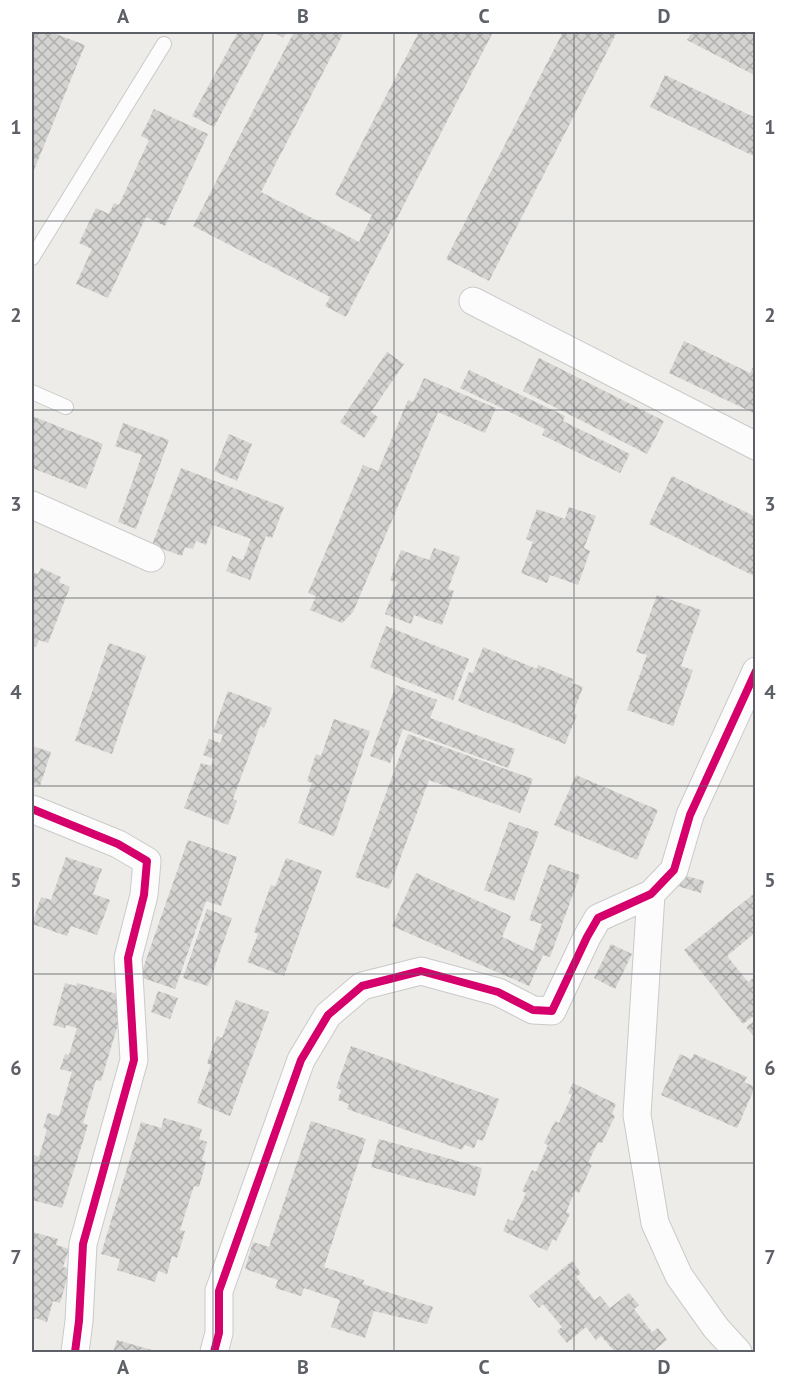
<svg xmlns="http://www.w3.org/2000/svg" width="787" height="1384" font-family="'PT Sans',sans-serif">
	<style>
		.building { fill: url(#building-cross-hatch) }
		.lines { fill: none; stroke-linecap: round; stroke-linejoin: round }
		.service-casing { stroke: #cacaca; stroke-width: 16 }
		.minor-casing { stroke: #cacaca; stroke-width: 29 }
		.service { stroke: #fcfcfc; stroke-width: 14 }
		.minor { stroke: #fcfcfc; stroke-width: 27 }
		.cycleway-casing { stroke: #fff; stroke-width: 11 }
		.cycleway { stroke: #d6006c; stroke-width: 8 }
		.grid { fill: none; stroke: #5d6167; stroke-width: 1.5; stroke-opacity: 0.55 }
		.neatline { fill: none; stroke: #5d6167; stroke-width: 2 }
		.grid-label { font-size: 20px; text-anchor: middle; font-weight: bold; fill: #5d6167 }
	</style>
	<defs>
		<pattern id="building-cross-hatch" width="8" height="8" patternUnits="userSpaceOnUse" patternTransform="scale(1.5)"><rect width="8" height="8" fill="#d4d3d1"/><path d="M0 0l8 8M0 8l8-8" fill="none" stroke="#afafad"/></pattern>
	</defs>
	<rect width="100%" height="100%" fill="#edece8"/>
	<path class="building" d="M34,32h17l34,13 -53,130v-136z
		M238,32h27l-51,95 -22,-11z
		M273,32h14l-4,6z
		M294,32h50l-83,160 98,50 13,-27 -37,-20 84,-163h74l-147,285 -21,-11 5,-9 -137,-71z
		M563,32h54l-128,249 -43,-22z
		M692,32h64v44l-69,-36z
		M665,75l91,43v39l-106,-50z
		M154,109l54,25 -43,92 -19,-9 -38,81 -32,-14 16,-35 -13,-6 17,-35 13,6 5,-11 5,2 30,-65 -8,-4z
		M684,341l66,32 6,-12v53l-87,-41z
		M387,352l17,12 -33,48 7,5 -14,21 -24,-16z
		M539,358l125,63 -17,33 -124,-63z
		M469,370l96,46 -2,5 67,33 -10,19 -78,-38 3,-6 -85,-41z
		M424,378l72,30 -11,25 -47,-21 -85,200 -11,11 -32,-13 6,-14 -8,-3 55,-128 15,6 30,-71 5,2z
		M32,416l71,28 -17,45 -54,-21z
		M123,423l46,17 -33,89 -18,-7 24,-67 -27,-9z
		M229,434l23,10 -15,37 -23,-10z
		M181,468l103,39 -12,31 -6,-2 -16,44 -24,-9 6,-15 11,4 8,-21 -38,-14 -7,20 -10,-4 -3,8 -8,-2 -3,9 -30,-11z
		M672,476l84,41v60l-107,-53z
		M569,507l27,9 -12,32 6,3 -12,34 -28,-10 -3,8 -26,-10 12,-31 -7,-3 11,-30 28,10z
		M434,548l26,9 -12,32 6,2 -12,34 -28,-10 -3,9 -26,-10 12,-32 -7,-2 11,-30 28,10z
		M41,568l20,9 -2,5 11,5 -22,56 -9,-3 -3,7 -4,-2v-73l6,2z
		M657,595l44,15 -20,56 12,4 -20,56 -46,-16 20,-55 -11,-3z
		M386,626l83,33 -16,41 -83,-33z
		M109,643l37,13 -34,98 -37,-13z
		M483,647l54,22 1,-4 35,14 -1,4 11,4 -10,26 4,2 -12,29 -107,-43 11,-29 4,1z
		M396,685l41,15 -7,18 85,31 -7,19 -105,-39 -13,34 -20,-7z
		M228,691l44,17 -8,20 -4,-2 -27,73 4,2 -9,24 -44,-17 17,-45 10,3 3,-7 -11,-4 6,-16 11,4 3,-8 -10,-3z
		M334,719l36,12 -36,105 -36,-13 14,-40 -5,-2 9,-27 5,2z
		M408,734l125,45 -13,34 -91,-33 -40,109 -34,-12z
		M32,746l19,6 -11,34 -8,-2z
		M576,775l82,35 -21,50 -83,-35z
		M509,822l30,10 -25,69 -30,-11z
		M188,840l49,17 -16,49 -15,-5 -31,88 -35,-12z
		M66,857l36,12 -9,25 17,6 -13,35 -26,-9 -4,10 -35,-12 9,-27 10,3z
		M286,858l36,13 -38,105 -37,-14 11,-28 -4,-2 17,-47 4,2z
		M549,864l31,11 -30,82 -7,-2 -14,31 -137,-60 24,-53 95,43 -9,21 31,14 9,-27 -13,-4z
		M680,874l24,7 -3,12 -24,-7z
		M756,892v40l-29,24 21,26 8,-6v38l-13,10 -59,-74z
		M207,909l25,9 -24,68 -25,-8z
		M611,944l21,10 -17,35 -21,-11z
		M65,983l11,3 1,-3 47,13 1,5 -24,80 -5,-1 -13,43 5,2 -26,83 -30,-8v-46l7,3 8,-28 -4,-1 5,-15 11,3 13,-44 -12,-3 5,-15 4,1 8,-27 -11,-3 -1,3 -12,-3z
		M158,991l20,7 -8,21 -19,-7z
		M236,1000l33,12 -39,104 -33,-13 14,-38 -4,-2 10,-27 5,2z
		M756,1020v19l-10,-12z
		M351,1046l148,53 -16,42 -5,-2 -4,9 -10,-3 -2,5 -115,-41 2,-5 -11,-4 3,-10 -5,-2z
		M680,1054l11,5 3,-5 53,23 -3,5 11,5 -18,41 -76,-33z
		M573,1083l43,21 -4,10 3,2 -13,27 -4,-1 -10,21 4,2 -13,28 -4,-2 -9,21 4,2 -14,27 -3,-2 -6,12 -44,-20 5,-12 5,2 13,-28 -4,-2 10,-21 4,2 12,-27 -4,-2 11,-22 4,2 13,-28 -4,-2z
		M164,1118l38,11 -3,10 8,3 -5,18 4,2 -7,25 -5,-1 -14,44 5,1 -8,27 -5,-2 -5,18 -9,-3 -3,11 -38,-12 3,-11 -19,-5 40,-132 20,6z
		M311,1121l55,18 -42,128 40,13 -1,4 70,23 -6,17 -53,-13 -9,27 -34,-11 9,-27 -36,-12 -3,8 -26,-8 3,-8 -33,-11 8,-27 16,5z
		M379,1139l103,29 -7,28 -104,-29z
		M33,1232l25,7 -2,6 13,4 -6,18 7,2 -10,34 -7,-2 -6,21 -12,-4 -3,9v-88z
		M572,1261l9,12 -5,4 19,23 5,-4 10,12 19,-15 10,12 -5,4 18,23 6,-4 9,12 -15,12h-37l-14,-16 -5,4 -10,-13 -19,16 -10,-12 5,-4 -19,-23 -4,4 -10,-12z
		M117,1340l42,12h-46z"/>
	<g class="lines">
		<g class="service-casing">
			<path id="service" d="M32,258l132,-214
				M32,392l34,15"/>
		</g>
		<g class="minor-casing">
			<path id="minor" d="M473,301l283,145
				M32,505l119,53
				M32,809l86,35 29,17 -3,34 -16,63 6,102 -51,184 -4,77 -4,31
				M651,894l-14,221 18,108 24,53 37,52 22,24
				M214,1352l5,-19v-42l82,-231 27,-45 34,-29 59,-15 77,21 35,18 19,1 35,-74 11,-19 53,-24 23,-24 16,-55 66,-144"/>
		</g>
		<use href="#service" class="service"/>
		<use href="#minor" class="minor"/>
		<g class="cycleway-casing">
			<path id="cycleway" d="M32,809l86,35 29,17 -3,34 -16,63 6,102 -51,184 -4,77 -4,31
				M214,1352l5,-19v-42l82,-231 27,-45 34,-29 59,-15 77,21 35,18 19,1 35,-74 11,-19 53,-24 23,-24 16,-55 66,-144"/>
		</g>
		<use href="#cycleway" class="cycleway"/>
	</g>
	<path class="grid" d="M213,32v1320M394,32v1320M574,32v1320M32,221h724M32,410h724M32,598h724M32,786h724M32,974h724M32,1163h724"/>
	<rect width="787" height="1384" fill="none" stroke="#ffffff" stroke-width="66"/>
	<rect x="33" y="33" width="721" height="1318" class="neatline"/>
	<g class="grid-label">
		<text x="123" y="23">A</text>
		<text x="303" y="23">B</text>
		<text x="484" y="23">C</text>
		<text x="664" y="23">D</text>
		<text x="16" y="134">1</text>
		<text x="770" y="134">1</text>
		<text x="16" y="322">2</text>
		<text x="770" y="322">2</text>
		<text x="16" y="511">3</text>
		<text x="770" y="511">3</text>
		<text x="16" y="699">4</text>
		<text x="770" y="699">4</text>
		<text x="16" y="887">5</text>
		<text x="770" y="887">5</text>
		<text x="16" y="1075">6</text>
		<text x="770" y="1075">6</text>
		<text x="16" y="1264">7</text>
		<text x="770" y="1264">7</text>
		<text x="123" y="1374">A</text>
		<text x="303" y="1374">B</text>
		<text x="484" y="1374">C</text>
		<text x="664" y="1374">D</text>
	</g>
</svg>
